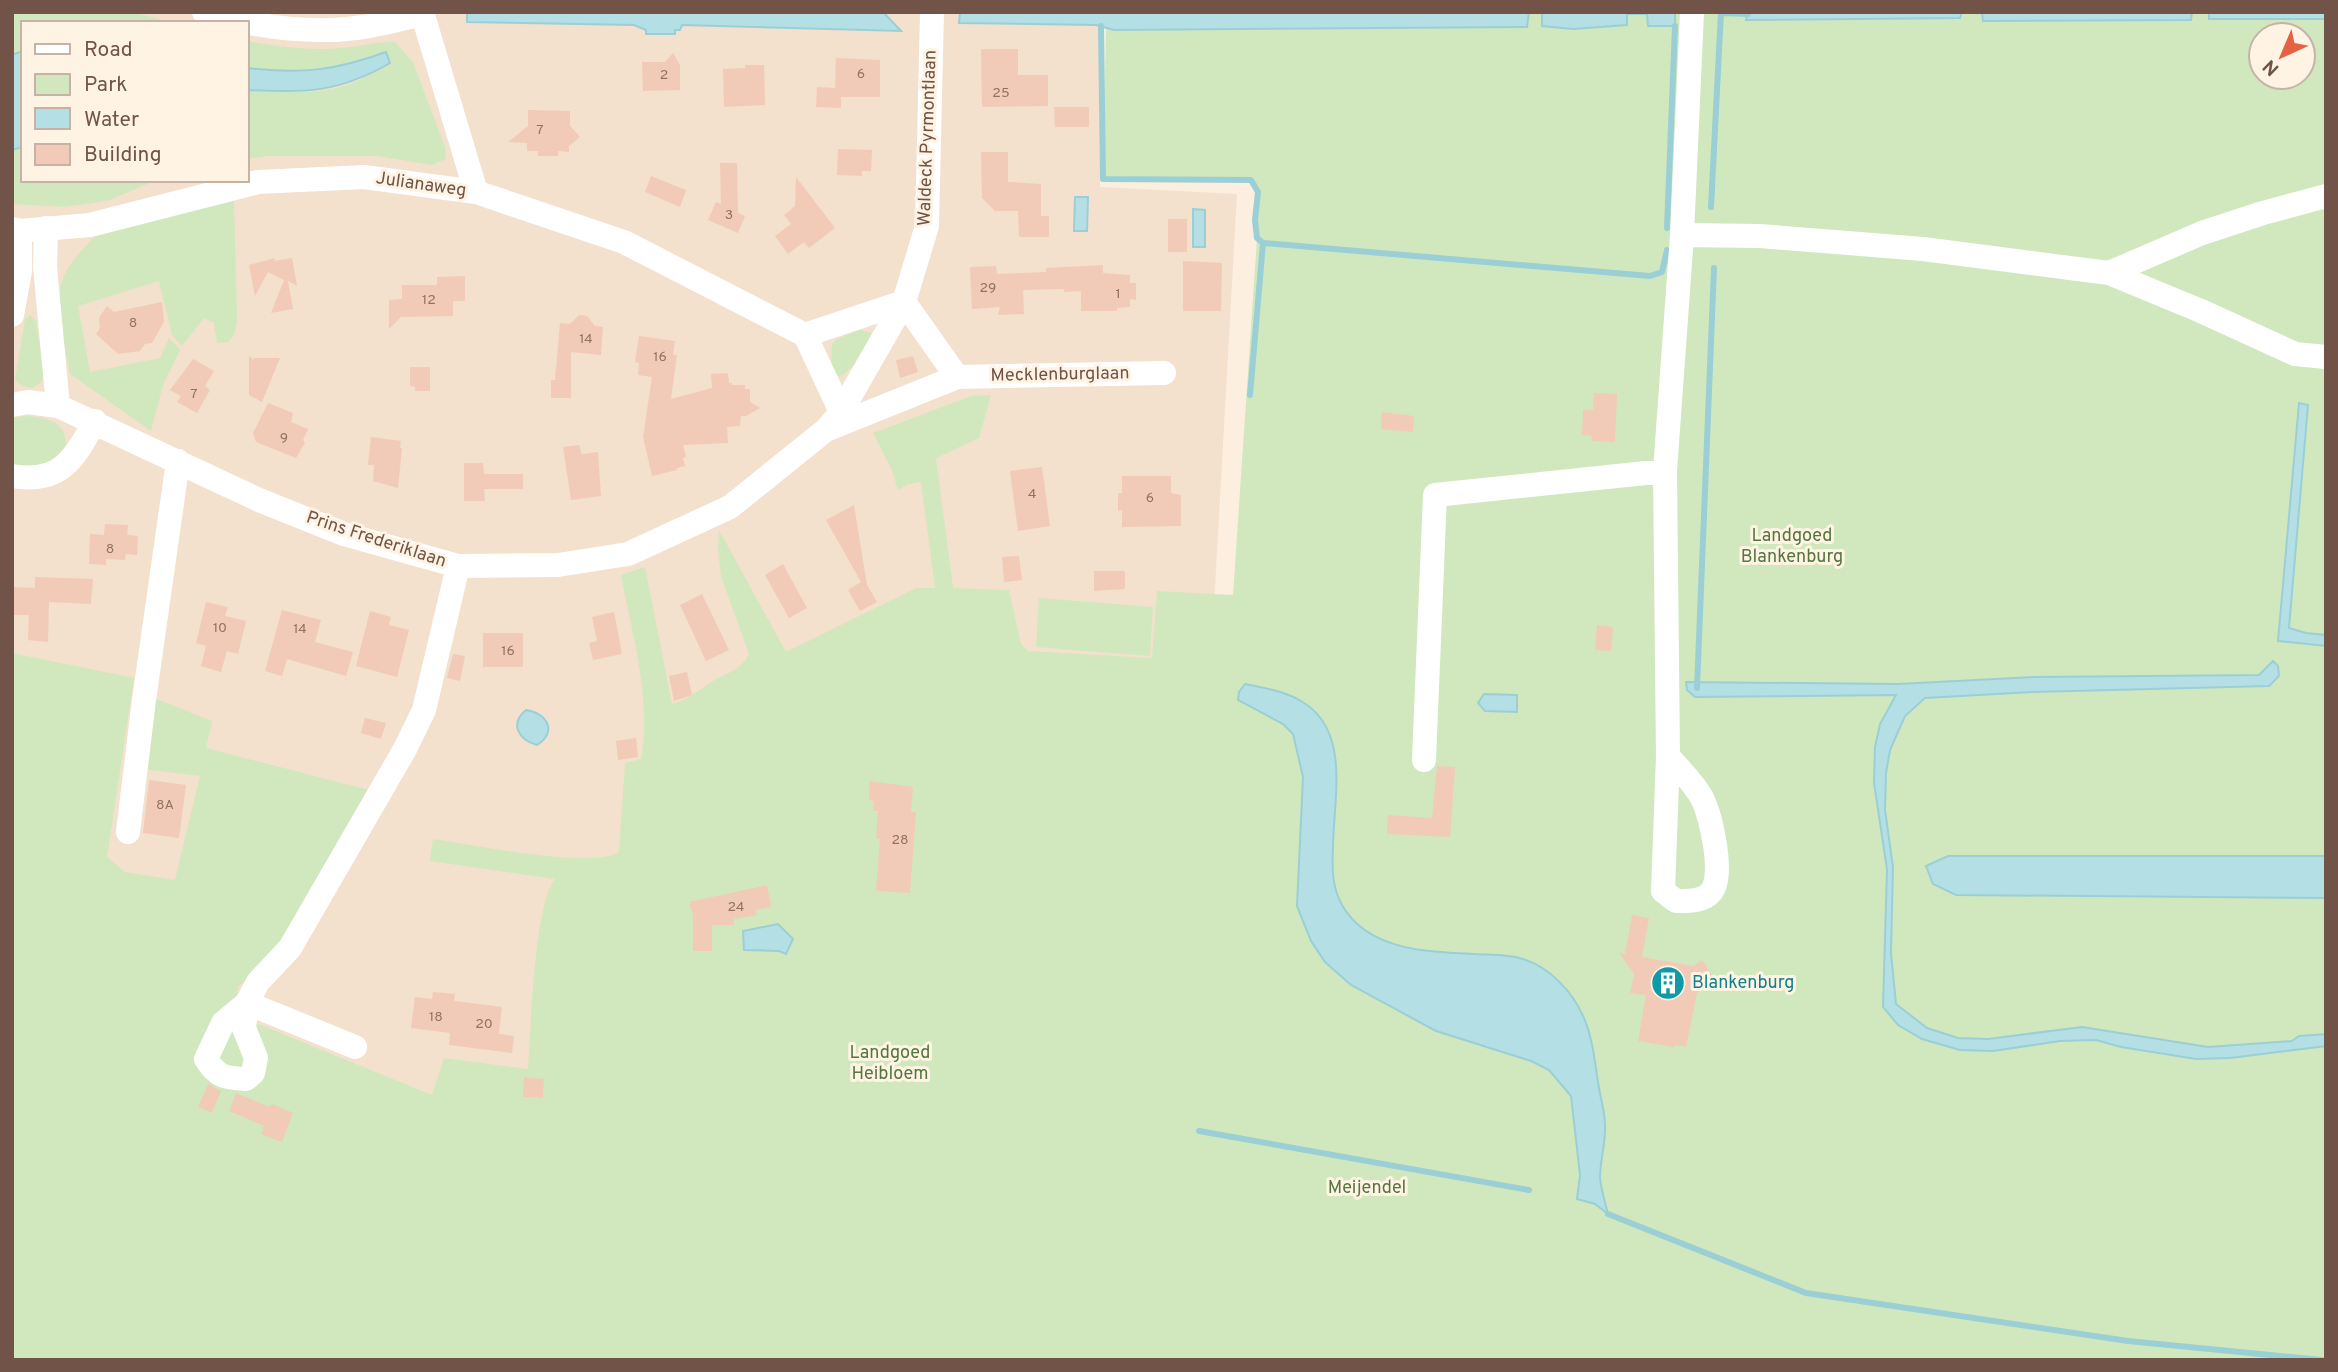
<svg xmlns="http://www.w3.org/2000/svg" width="2338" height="1372" font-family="Overpass,sans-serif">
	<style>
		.residential { fill: #f3e0cd; fill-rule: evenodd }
		.green { fill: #d1e8be; fill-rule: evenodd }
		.water { fill: #b4dfe4; stroke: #9bcfd6; stroke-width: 2 }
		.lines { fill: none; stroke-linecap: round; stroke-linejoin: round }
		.stream { stroke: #9bcfd6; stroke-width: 6 }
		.building { fill: #f1cbb7 }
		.minor { stroke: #fff; stroke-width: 24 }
		.labels { text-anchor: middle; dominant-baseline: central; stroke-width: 6; stroke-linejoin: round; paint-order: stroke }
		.number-label { font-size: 14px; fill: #917263 }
		.street-label { font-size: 18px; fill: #715447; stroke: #fff3e4 }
		.park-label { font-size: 18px; fill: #537740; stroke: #fff3e4 }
		.culture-label { font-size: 18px; fill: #0d838f; stroke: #fff3e4; text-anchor: start }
	</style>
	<rect width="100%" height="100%" fill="#fcefdf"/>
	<path class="residential" d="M12,12h1087l1,175 137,7 -24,428 -182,339 -1019,274zM23,23h224v157h-224z"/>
	<path class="green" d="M132,12l42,11h-151v28l-11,4v-42z
		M1111,12h1215v1348h-2314v-707l122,25 -27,179 18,15 50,8 25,-104 -57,-7 11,-71 58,23 -6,27 163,42 -78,145 -53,52 -4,27 198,81 12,-37 84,11c3,-38 6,-165 27,-190l-125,-18 3,-22c38,5 158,31 186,13l6,-89 16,-4c11,-60 -9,-125 -20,-184l24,-8 27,137c18,-6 26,-13 41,-23 13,-8 29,-11 36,-27l-28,-78 -3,-25 1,-21 67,122 130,-64h19l-14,-106 -13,2 -10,6 -6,-20 -19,-37 98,-37 20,-1 -12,43 -43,20 17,130 56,2 12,54 7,7 124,7 5,-67 76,4 24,-357 -2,-18 3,-28 -8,-12 -147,-1 3,-154zM2261,35h42v42h-42z
		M247,41c30,5 62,10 93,7 19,-1 36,-7 55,-6l18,20 32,85 1,12 -14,6 -54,-9h-110l-21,3v-69c38,2 84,7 118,-13 9,-5 15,-17 21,-25 -52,19 -84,22 -139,16z
		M23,147v33h134l-50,21 -43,6 -52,-3v-54z
		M234,201l3,119 -3,15 -6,7 -11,1 -3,-20 -10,-5 -22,28 -10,-11 -13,-54 -81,25 12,66 70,-14 9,-20 11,12 -17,35 -12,46 -81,-57c-5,-26 -17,-74 -6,-98 7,-16 22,-30 34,-43z
		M30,315l6,6 8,54 -3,7 -8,6 -11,-2 -7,-6 10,-61z
		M859,330l11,2 3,5 -19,28 -11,10 -6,1 -6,-8 1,-24 5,-5z
		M24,416c20,1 43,4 42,30 -18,22 -26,22 -54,20v-48z
		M1039,598l114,9 -3,49 -114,-9z"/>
	<path class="water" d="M467,12h416l18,19 -219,-6 -2,5h-5v4h-29v-4l-12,-5 -167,-3z
		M960,12h569l-2,15 -413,3 -18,-5 -137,-2z
		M1542,12h133v14h-27l-1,-12h-20v11l-54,4 -31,-3z
		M1748,12h214l-2,6 -214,2z
		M1982,12h210l-1,8 -208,1z
		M2209,12h117v7h-117z
		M23,51v96l-11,3v-95z
		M386,52l4,11c-52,30 -85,30 -143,27v-22c55,6 87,3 139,-16z
		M1075,197h13l-1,34h-13z
		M1193,209l12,1v37h-12z
		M2299,403l9,2 -19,223 17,5 20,2v11l-48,-5z
		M2273,661l5,5 1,10 -10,10 -236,6 -108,6 -20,18 -15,34 -4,23 -1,37 8,57 -2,86 5,51 31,24 31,10 30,1 94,-12 126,20 84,-6 7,-5 27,-2v12l-96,12 -34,1 -75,-12 -25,-7 -36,1 -67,10 -33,-1 -38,-11 -24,-14 -15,-18 4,-138 -13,-86 1,-36 5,-23 16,-29 -201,2 -8,-7 -1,-8 212,2 136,-7 225,-2z
		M1245,684c19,4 39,7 56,17 51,29 32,100 32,147 -1,20 -1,39 9,57 26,46 87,47 133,49 16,1 33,0 48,5 26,8 49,32 60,57 10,21 12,49 16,72 2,12 6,25 6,37 1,17 -5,35 -5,53 1,11 5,24 8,36l-13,-10 -18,-5 3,-24 -9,-79 -22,-26 -18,-9 -95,-30 -85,-46 -26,-23 -14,-21 -14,-35 6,-129 -10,-43 -10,-10 -45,-24 1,-8z
		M1484,694l33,1v17l-32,-1 -7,-8z
		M526,710c21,3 32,22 11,35 -18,-5 -28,-21 -11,-35z
		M1948,856h378v42l-370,-3 -23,-11 -7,-18z
		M778,924l15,15 -7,15 -7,-3 -35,-1 -1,-19z"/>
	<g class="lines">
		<path class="stream" d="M1721,13l27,1
			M1101,26l2,153 148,1 7,12 -3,28 2,18 6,5 387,33 12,-4 5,-22
			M1711,207l10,-195
			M1667,228l8,-202
			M1250,395l13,-152
			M1697,688l17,-420
			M1199,1131l330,59
			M1608,1214l198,79 322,48 194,19"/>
	</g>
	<path class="building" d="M981,49h37v26h30v31l-66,1z
		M673,53l7,12v25l-37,1 -1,-29h23z
		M836,58l44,2v37h-39v11l-25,-1 1,-20 18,1z
		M745,65h19l1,40 -41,2 -1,-38 22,-1z
		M1054,107h35v20h-34z
		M528,110l42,1v15l10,11 -11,9v6l-11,-1v5h-20v-5h-11v-8l-19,-1 20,-16z
		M838,149l34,1 -1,21h-9v5l-25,-1z
		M981,152h27v30l33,2v32h8v21h-30l-1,-26h-23l-13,-13z
		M720,163h17l1,50 7,3 -7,17 -30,-13 8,-18 5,2z
		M651,176l35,14 -6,17 -35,-15z
		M796,177l39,51 -26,20 -5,-6 -16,12 -13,-18 16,-12 -7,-9 11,-9z
		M1168,219h19v33h-19z
		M275,258l-1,3 18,-3 5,28 -9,-5 5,28 -22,4 13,-33 -16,-8 -13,24 -6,-31z
		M1183,261l39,2 -1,48h-38z
		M1103,265v8l27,2v8h6v17l-6,-1v8l-13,1v3h-36v-20l-17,1v-3l-41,1 1,24 -26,1 2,-8 -28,2 -2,-42 26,-1 1,8 49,-2v-4z
		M465,276v25h-12v15l-52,1 -12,12v-29l13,-1v-14h35v-8z
		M162,302l2,20 -12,21 -7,1 -5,7 -22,3 -22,-20 4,-6 -1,-10 8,-12 7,6z
		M579,315l8,1 8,10 8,1 -2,28 -30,-3v46h-20v-18h4l5,-57 10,1z
		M639,336l36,5 -2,14h4l-6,44 41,-11 -1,-14 17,-1 1,10h3v2h13v4h5v13l10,6 -14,8h-5l-1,10 -13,1 1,16 -45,2 3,12 -3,1 2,8 -8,2v2l-25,6 -9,-39 9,-60 -14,-2 1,-12 -4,-1z
		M249,356l5,4v-2h26l-18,44 -13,-7z
		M913,356l5,16 -18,6 -4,-18z
		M193,359l21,12 -9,15 5,4 -13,23 -20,-11 4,-6 -11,-6z
		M410,367h20v24h-15v-4l-5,-1z
		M1594,393l23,1 -2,48 -24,-1 1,-5 -10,-1 1,-25h10z
		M268,403l25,10 -2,9 17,7 -5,11 2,3 -9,15 -40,-16 -3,-9z
		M1382,412l32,4 -1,16 -32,-3z
		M371,437l30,4 -1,7h2l-4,40 -25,-7 1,-16h-6z
		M579,445l3,9 16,-2 3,44 -30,4 -8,-53z
		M464,463h19l1,11h39v15h-39l1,12h-21z
		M1042,467l8,59 -32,5 -8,-60z
		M1122,476h49v17l10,2v31l-59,1v-17l-4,1v-18h4z
		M854,505l13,80 10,17 -17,9 -12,-21 13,-8 -35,-62z
		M105,524l23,1 -1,10 11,1 -1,19 -11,-1 -1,6 -19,-1v6l-17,-1 1,-30 14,1z
		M1019,556l3,24 -18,2 -2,-25z
		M783,564l24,44 -18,10 -24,-43z
		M1094,571h31v18l-31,2z
		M35,577l58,2 -2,25 -42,-2 -1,40 -20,-2 1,-25h-17v-28l23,1z
		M702,594l27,56 -23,11 -26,-56z
		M206,602l22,5 -3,9 21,5 -8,33 -11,-3 -6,21 -20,-6 5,-20 -10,-3z
		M282,610l39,10 -6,22 38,10 -7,24 -59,-17 -5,17 -17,-5z
		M370,611l21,6 -2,8 20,5 -12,47 -41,-11z
		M614,612l8,42 -29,6 -4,-17 8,-2 -5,-24z
		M1597,625l16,2 -2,24 -16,-1z
		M483,633h40v34h-40z
		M453,654l12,2 -5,25 -13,-3z
		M687,672l5,23 -18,6 -5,-25z
		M365,718l21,5 -5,16 -20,-6z
		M636,738l2,19 -20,3 -2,-19z
		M1437,766l18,1 -5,70 -63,-3 1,-19 44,3z
		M149,780l37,5 -7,53 -36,-5z
		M870,781l43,6 -2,25h5l-6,81 -34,-2 4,-52 -4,-1 2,-27h-5l1,-10 -5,-1z
		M767,885l4,22 -16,3 2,5 -23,4v6h-22v26h-19v-36l-4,-13z
		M1632,915l17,3 -7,39 51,9 9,-6 11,17 -15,11 -12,59 -11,-2 -1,2 -36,-6 8,-46 -16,-2 4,-19 -15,-21 6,1z
		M433,992l22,2 -1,7 48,6 -3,27 15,2 -2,17 -63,-8 1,-12 -39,-5 4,-31 17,2z
		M524,1077l20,2 -1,19 -20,-1z
		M208,1084l13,7 -9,22 -14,-6z
		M236,1093l34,14 2,-3 21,9 -11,29 -21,-8 3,-8 -35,-15z"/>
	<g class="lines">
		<path class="minor" d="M204,12c37,11 78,18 117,18 34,1 69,-8 102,-16
			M422,12l54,180
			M46,228l-1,39 13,139
			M12,229l8,2 70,-6 168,-43 106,-5 112,15 148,50 181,93 36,77
			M1682,235l78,1 163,13 186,24 92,38 94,43 31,3
			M2109,273l93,-40 61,-20 63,-17
			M904,302l53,75
			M12,315l8,-44v-40
			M805,335l99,-33
			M12,405l16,-3 30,4 201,94 85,34 114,32 100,-1 70,-11 102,-47 97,-78 14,-17 63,-110 23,-76 5,-214
			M828,429l129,-52 207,-4
			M12,476c49,8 62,-17 83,-55
			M1668,756c11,13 26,27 34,42 9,18 23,78 9,94 -8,10 -24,9 -35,9l-13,-10 5,-135 -3,-285 17,-236 10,-223
			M1424,760l11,-265 230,-24
			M128,832l16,-132 34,-239
			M247,1003l-3,25 12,30 -3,15 -7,6c-21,-1 -29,-2 -40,-20l17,-36z
			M355,1047l-108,-44 11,-21 32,-34 115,-199 19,-39 34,-144"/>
	</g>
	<defs>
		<g id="building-disc" transform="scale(1.75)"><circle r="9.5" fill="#0f9aa8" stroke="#fff3e4"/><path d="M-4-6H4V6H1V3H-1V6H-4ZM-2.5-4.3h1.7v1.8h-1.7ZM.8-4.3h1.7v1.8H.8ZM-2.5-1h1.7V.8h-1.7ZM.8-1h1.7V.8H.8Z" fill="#fff"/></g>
	</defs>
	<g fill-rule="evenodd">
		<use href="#building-disc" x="1668" y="983"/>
	</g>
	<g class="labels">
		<g class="number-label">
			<text x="861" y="74">6</text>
			<text x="664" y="75">2</text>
			<text x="1001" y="93">25</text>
			<text x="540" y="130">7</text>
			<text x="729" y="215">3</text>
			<text x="988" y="288">29</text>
			<text x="1118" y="294">1</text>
			<text x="429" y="300">12</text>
			<text x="133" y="323">8</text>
			<text x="586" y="339">14</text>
			<text x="660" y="357">16</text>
			<text x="194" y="394">7</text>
			<text x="284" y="438">9</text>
			<text x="1032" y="494">4</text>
			<text x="1150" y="498">6</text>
			<text x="110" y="549">8</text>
			<text x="220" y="628">10</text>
			<text x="300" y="629">14</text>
			<text x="508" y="651">16</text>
			<text x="165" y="805">8A</text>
			<text x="900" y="840">28</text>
			<text x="736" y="907">24</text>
			<text x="436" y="1017">18</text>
			<text x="484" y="1024">20</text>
		</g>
		<g class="street-label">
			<text transform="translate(928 138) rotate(-88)">Waldeck Pyrmontlaan</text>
			<text transform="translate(421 185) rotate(8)">Julianaweg</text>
			<text transform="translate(1060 375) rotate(-1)">Mecklenburglaan</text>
			<text transform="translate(376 540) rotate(18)">Prins Frederiklaan</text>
		</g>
		<g class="park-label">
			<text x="1792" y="536">Landgoed<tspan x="1792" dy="21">Blankenburg</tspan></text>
			<text x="890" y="1053">Landgoed<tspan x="890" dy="21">Heibloem</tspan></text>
			<text x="1367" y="1188">Meijendel</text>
		</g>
		<g class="culture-label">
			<text x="1692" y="983">Blankenburg</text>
		</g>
	</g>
	<rect width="2338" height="1372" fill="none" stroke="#715447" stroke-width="28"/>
	<rect x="21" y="21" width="228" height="161" fill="#fff3e4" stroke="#c6b3a5" stroke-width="2"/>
	<rect x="35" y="44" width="35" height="10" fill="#ffffff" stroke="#c6b3a5" stroke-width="2"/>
	<text x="84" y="56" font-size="21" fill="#715447">Road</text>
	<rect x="35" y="74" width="35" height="21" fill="#d1e8be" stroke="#c6b3a5" stroke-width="2"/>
	<text x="84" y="91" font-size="21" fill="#715447">Park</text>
	<rect x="35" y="108" width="35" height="21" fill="#b4dfe4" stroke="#c6b3a5" stroke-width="2"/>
	<text x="84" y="126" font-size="21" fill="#715447">Water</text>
	<rect x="35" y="144" width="35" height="21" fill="#f1cbb7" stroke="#c6b3a5" stroke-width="2"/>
	<text x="84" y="161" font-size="21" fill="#715447">Building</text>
	<g transform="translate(2282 56) rotate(224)"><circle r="33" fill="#fff3e4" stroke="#c6b3a5" stroke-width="2"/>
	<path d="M0-5L12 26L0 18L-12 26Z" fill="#e56044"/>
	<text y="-10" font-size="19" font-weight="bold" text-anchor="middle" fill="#715447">N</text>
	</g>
</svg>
